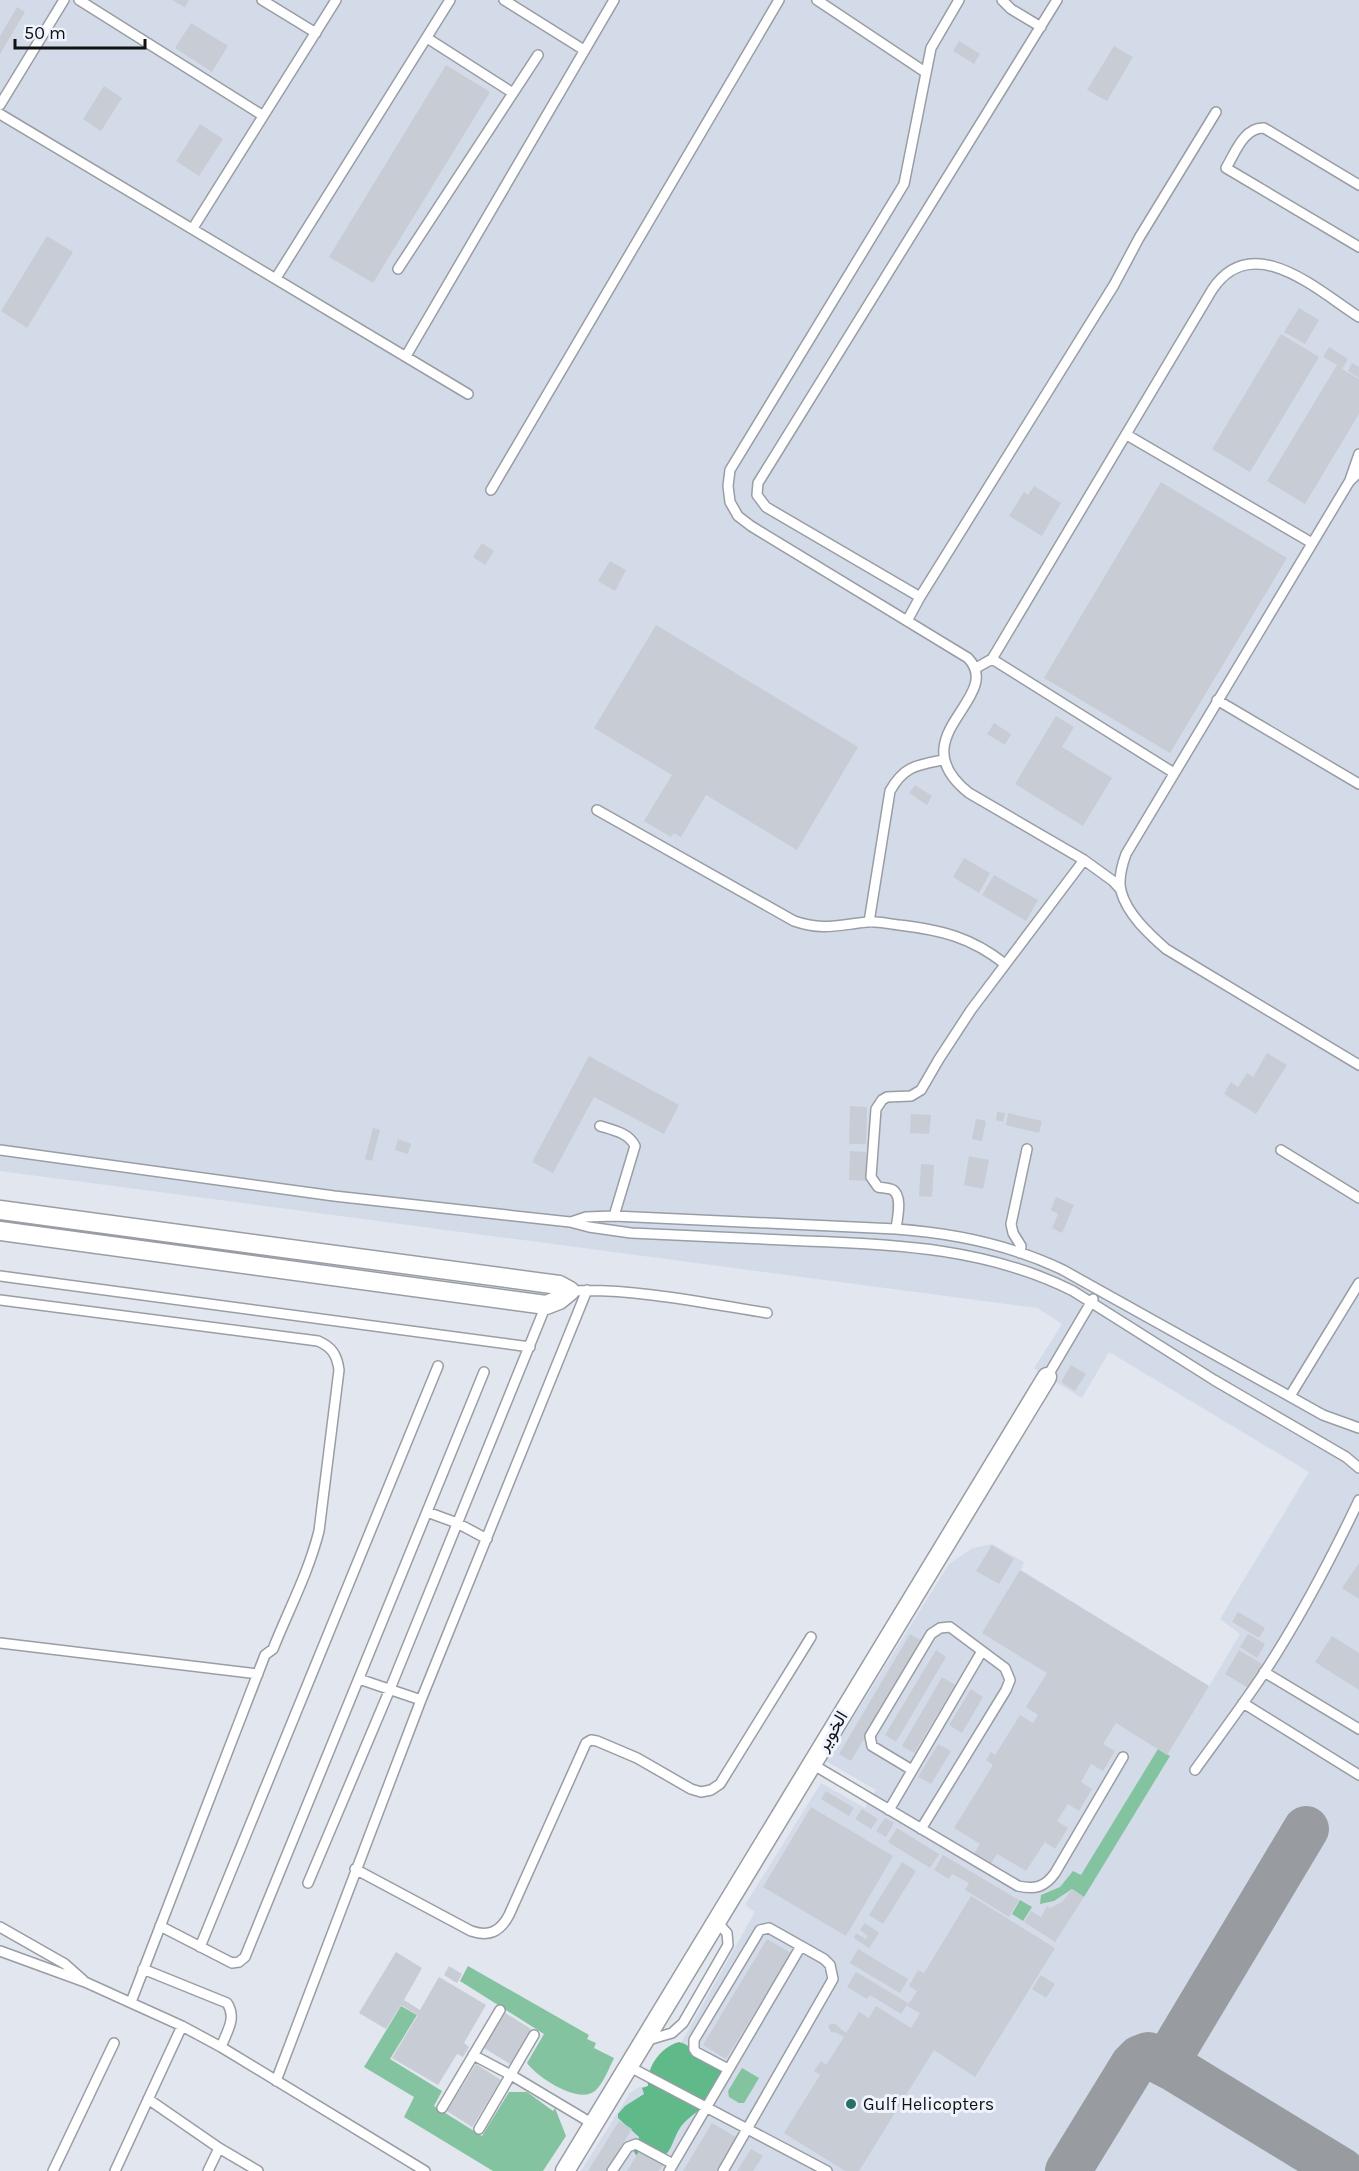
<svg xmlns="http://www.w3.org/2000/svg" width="1359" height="2171" font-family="Karla,Vazirmatn,sans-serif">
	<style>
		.built { fill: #d3dbe9 }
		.green { fill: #84c39f }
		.forest { fill: #60b989 }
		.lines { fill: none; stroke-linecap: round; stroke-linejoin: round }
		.taxiway { stroke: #989ca1; stroke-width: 46 }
		.building { fill: #c8ccd4 }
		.service-casing { stroke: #999da4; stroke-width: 12 }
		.minor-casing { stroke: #999da4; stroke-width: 21 }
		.service { stroke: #fff; stroke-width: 9 }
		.minor { stroke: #fff; stroke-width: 18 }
		.poi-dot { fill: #286f65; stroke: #eff3fc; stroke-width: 2 }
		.labels { text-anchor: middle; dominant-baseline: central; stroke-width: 6; stroke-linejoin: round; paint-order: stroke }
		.street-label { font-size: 18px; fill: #101214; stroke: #eff3fc }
		.poi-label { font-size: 18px; fill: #101214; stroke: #eff3fc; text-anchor: start }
	</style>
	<rect width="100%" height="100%" fill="#e2e6ee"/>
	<path class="built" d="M0,0h1359v2171h-778l49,-78 9,-6 11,-1 13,-11 92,-163 -10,-7 76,-122 44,25 11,-18 -50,-29 123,-197 24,-16 19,-4 32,18 -3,8 188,116 31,-52 -20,-15 89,-147 -200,-120 -27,46 -35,-21 -13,-9 28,-44 -25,-16 -1037,-137z"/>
	<path class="green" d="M1158,1749l12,7 -86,141 -12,-8 -18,12 -14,3 1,-9 19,-8 13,-16 8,4z
		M1020,1900l12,7 -9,14 -11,-7z
		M468,1966l121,69 -2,4 9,4 -2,5 20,10c-5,10 -10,24 -18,32 -16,16 -59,-13 -69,-27l17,-29 -84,-53z
		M401,2006l16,9 -27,44 52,32 -8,15 48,30 27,-44h18l26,19 2,-3 11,28 -23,35h-50l-89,-54 10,-20 -50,-30z
		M742,2068l17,10 -15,25h-5l-10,-6 -1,-6z"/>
	<path class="forest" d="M679,2042c11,3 17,11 27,17 48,27 -11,47 -26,69 -7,10 -8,25 -20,31 -10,4 -24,1 -27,-10l6,-8v-4l-21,-19v-4l7,-8 19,-12 -2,-6 6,-2c-2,-19 13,-39 31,-44z"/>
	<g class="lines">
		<path class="taxiway" d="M1175,2069l-4,-8 1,-8 134,-224
			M1068,2171l65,-106 7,-7 8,-3 27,14 167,102"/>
	</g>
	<path class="building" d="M172,0h17l-4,7z
		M17,7l8,5 -25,42v-18z
		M191,23l37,23 -16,26 -37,-24z
		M959,41l21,13 -6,10 -21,-13z
		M1114,46l19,11 -26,44 -20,-11z
		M446,65l44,27 -117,191 -44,-26z
		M104,86l18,12 -21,33 -18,-12z
		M200,124l23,15 -24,37 -23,-15z
		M47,236l26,16 -46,76 -26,-17z
		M1299,308l20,12 -14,24 -21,-12z
		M1281,334l38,23 -69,115 -38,-23z
		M1329,347l19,12 -6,10 17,10v35l-54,90 -38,-23 70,-116 -14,-8z
		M1352,363l7,4v11l-11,-7z
		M1161,482l126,76 -117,195 -126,-75z
		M1034,486l27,17 -19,33 -33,-20 15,-24 4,3z
		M482,543l12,8 -9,14 -12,-8z
		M610,561l16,9 -11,21 -17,-10z
		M656,625l202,122 -61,103 -91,-55 -25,42 -7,-4 -3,4 -27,-16 28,-46 -78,-47z
		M1056,716l18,11 -12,20 50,31 -29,48 -68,-42z
		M994,723l17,11 -6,11 -18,-11z
		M915,785l17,11 -5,9 -18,-12z
		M964,858l26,15 -11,20 -26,-16z
		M994,875l44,25 -12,21 -44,-26z
		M1267,1053l20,12 -31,49 -32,-20 7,-12 7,5 9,-14 6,4z
		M589,1056l90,49 -15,29 -70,-37 -41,76 -21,-11z
		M850,1106l17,1 -1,37h-17z
		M997,1112l8,1 -2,9 -7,-2z
		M1008,1113l34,8 -3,12 -33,-8z
		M911,1114l20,1 -2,19 -19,-1z
		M976,1119l10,2 -4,20 -10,-2z
		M373,1128l7,2 -8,31 -7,-2z
		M398,1139l13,5 -3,10 -13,-4z
		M850,1151l16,1v29l-17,-1z
		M969,1156l20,4 -6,29 -19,-4z
		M921,1164l13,1 -2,32 -13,-1z
		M1056,1197l18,8 -12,28 -10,-5 6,-14 -7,-4z
		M1071,1365l15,9 -11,17 -14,-9z
		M992,1545l22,14 -15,25 -23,-13z
		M1359,1563v36l-17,-11z
		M1020,1570l189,116 -42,69 -51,-32 -13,21 12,7 -12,20 -12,-7 -10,18 11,7 -13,22 -11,-7 -11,17 11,7 -13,21 -10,-7 -19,29 -29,-17 -7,11 -17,-10 7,-11 -26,-16 39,-63 -7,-5 5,-8 4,3 25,-40 13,8 5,-8 -12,-8 21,-34 -65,-40z
		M1238,1612l27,16 -6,10 -27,-16z
		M910,1634l12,7 -71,120 -12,-7z
		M1248,1634l17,10 -8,14 -17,-11z
		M1332,1636l27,17v37l-44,-28z
		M936,1650l10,7 -50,85 -11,-7z
		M1239,1650l25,15 -14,24 -25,-15z
		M942,1677l13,8 -41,68 -12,-7z
		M971,1689l12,8 -21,36 -13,-8z
		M938,1744l13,7 -20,33 -13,-7z
		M826,1791l28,17 -5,8 -28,-17z
		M811,1807l82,49 -47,80 -83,-49z
		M862,1809l16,10 -7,10 -16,-10z
		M885,1818l9,5 -8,14 -10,-6z
		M897,1828l42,26 -9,14 -42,-26z
		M943,1855l76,45 -10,17 -44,-27 4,-7 -17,-9 -3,5 -15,-9z
		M902,1862l14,9 -33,53 -14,-9z
		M1072,1889l12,8 -29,45 -31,-20 7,-11 10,6 6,-11 3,2 12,-6z
		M971,1896l84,52 -80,129 -41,-27 -75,121h-14l-61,-38 36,-58 -6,-4 7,-10 5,4 18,-28 -7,-4 -6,-1 -3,-6 3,-2h4l11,9 13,-21 10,6 7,-12 35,22 9,-15 -13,-7 10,-15 -8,-5 9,-16 6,3z
		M865,1923l14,10 -10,15 -15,-10 2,-5 10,6 2,-3 -8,-6z
		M767,1939l24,14 -65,106 -23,-14z
		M858,1949l50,30 -8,14 -50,-30z
		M396,1952l26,16 -18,32 16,10 19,-33 47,28 -22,38 5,4 -6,10 -6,-3 -19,31 -46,-27 26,-43 -17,-10 -15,24 -27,-16z
		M449,1966l13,8 -5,9 -13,-8z
		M856,1972l52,31 -7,11 -31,-19 -3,4 -20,-12z
		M1041,1975l14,9 -9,14 -14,-9z
		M505,2013l26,16 -21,35 -26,-16z
		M476,2064l25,16 -29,47 -25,-16z
		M619,2121l13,8 -26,42h-18z
		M712,2123l24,14 -20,34h-33z
		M751,2149l12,7 -10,15h-16z
		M639,2151l24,14 -4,6h-32z"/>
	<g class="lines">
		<g class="service-casing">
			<path id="service" d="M79,0l183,115
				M262,0l54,33
				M504,0l80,50
				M817,0l108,72
				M959,0l-28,48 -27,136 -174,286 -2,16 2,16 8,14 13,10 217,132c38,40 -71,78 1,135l115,67 29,21 8,9
				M1002,0l9,9 30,18
				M427,38l86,55
				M0,105l64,-105
				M0,114l468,280
				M1359,185l-95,-57c-20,-1 -29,25 -38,40l133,79
				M193,228l143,-228
				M398,269l140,-214
				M276,278l174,-278
				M406,356l208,-356
				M1127,435l185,108
				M1359,472l-10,10 -223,372c-4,11 -8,25 -5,37 6,23 28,43 45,58l193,116
				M1350,480l9,-26
				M491,490l288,-490
				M920,597l-154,-90 -9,-12 1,-12 299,-483
				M907,621l13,-24 194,-312 25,-47 77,-126
				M992,659l182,114
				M976,668l16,-9 220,-369c40,-61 105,0 147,27
				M1217,700l142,84
				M597,810l197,111c29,10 44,4 73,1 10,-1 22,2 32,3 42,5 72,12 106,39
				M869,922l21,-131c14,-25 27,-26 53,-31
				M600,1126c13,4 29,7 35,20l-21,70
				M0,1150l334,46 236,26 19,5 42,6c58,3 116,5 174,8 93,3 185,8 268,50l141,89 132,77 13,11
				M1281,1150l78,48
				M571,1222l15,-5 28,-1 282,13c57,4 115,16 167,41l260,145 36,13
				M896,1229c1,-10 7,-32 -3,-39 -4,-2 -10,-2 -15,-3l-7,-10 5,-68 6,-9 5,-3 24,-1 10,-6 18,-31 32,-49 113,-150
				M1020,1253l1,-7 -8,-13 -2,-9 16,-75
				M0,1276l530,71
				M570,1291c63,-3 135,12 197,22
				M0,1300l318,41c14,6 19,14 21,29l-20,161c-11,43 -30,78 -46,118l-8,6 -134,347
				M1047,1377l46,-78
				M1290,1396l69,-113
				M427,1512l30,11 30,16
				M0,1643l258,31
				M1264,1672l95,57
				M359,1679l62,21
				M1243,1703l116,72
				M812,1764l206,122c17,4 27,1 37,-13l68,-116
				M912,1770l-40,-24 -2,-10 61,-102 9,-6 10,-1 55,41 5,12 -4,10 -85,139
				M1195,1770c23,-32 47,-64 69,-97 36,-55 67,-114 95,-173
				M889,1810l93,-159
				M355,1869l116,62c18,6 29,1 38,-16l77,-172 5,-3 6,1 40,17 54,31 10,3 10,-2 9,-6 91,-147
				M308,1883l82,-194 156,-384
				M160,1926l72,37 7,-1 6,-5 239,-585
				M0,1927l65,37 18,16
				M200,1947l238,-581
				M0,1951l85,31 97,44 39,21 204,124
				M143,1969l84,34c10,15 0,28 -6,44
				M645,2041l27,-8 11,-10 45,-78 -1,-12 -11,-12
				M473,2055l38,20 82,49
				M628,2066l199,105
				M276,2081l145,-381 166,-410
				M148,2099l71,49 39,23
				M442,2108l58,-98
				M479,2129l55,-94
				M53,2171l61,-128
				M115,2171l67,-145
				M208,2171l11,-23
				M612,2171l16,-24 8,-3 37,20
				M669,2171l132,-225
				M723,2171l110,-192 -3,-14 -6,-6 -55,-31 -9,2 -66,110v9l2,3 32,17"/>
		</g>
		<g class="minor-casing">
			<path id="minor" d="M0,1210l559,75 11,6 -11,9 -13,5 -546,-74
				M565,2171l482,-794"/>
		</g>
		<use href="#service" class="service"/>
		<use href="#minor" class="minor"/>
	</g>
	<circle class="poi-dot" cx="851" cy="2104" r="6"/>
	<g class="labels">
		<g class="street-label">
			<text transform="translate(832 1731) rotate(-59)">الخوير</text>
		</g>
		<g class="poi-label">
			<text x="863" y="2104">Gulf Helicopters</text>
		</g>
	</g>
	<path d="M15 39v9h130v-9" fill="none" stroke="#101214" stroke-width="3"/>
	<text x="24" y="39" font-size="18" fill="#101214" stroke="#eff3fc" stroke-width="4.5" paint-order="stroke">50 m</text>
</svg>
